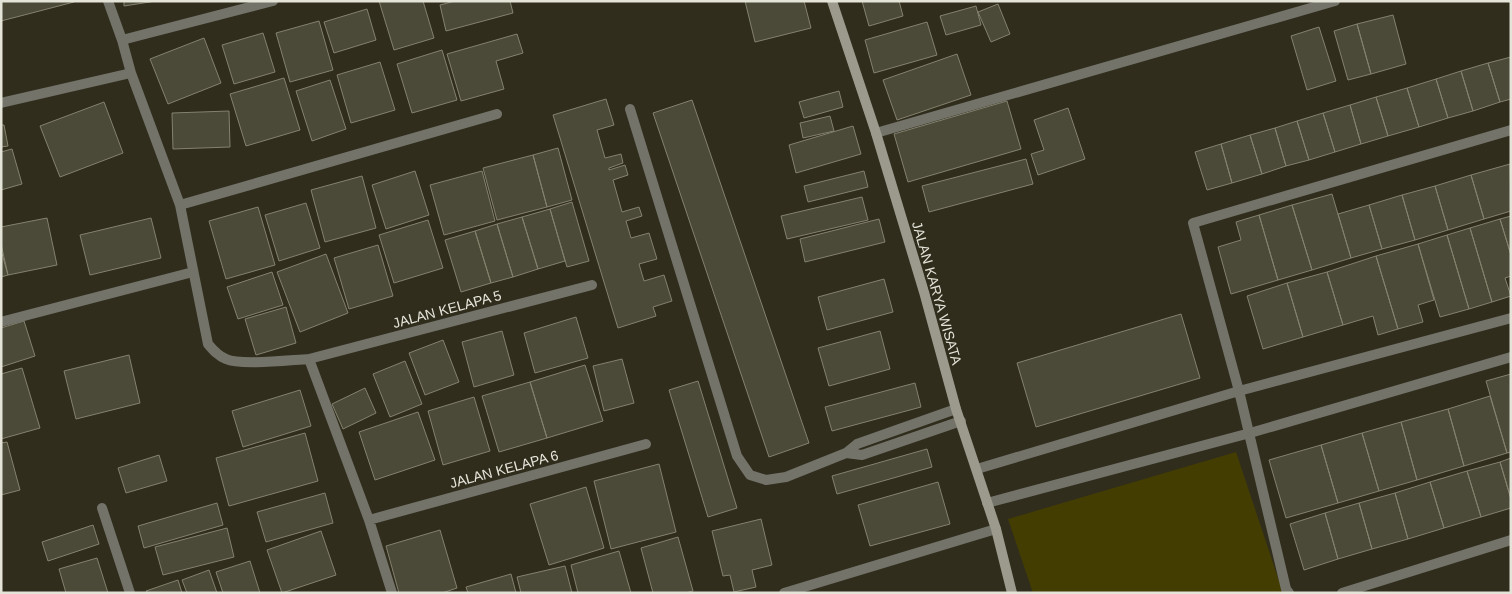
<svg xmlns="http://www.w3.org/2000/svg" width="1512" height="594" font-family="Arial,sans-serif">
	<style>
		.green { fill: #443d02 }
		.building { fill: #4b4938; stroke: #84826e }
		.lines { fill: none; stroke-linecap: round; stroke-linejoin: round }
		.street { stroke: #73736a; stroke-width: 10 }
		.secondary { stroke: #9b9a8d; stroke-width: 10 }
		.labels { text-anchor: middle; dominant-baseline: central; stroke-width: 4; stroke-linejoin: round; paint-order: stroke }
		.street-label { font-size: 14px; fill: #e5e4d9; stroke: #302d1d }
	</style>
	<rect width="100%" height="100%" fill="#302d1d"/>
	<path class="green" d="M1236,452l47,141h-250l-25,-74z"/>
	<path class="building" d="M1,1h73v1l-73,19z
		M124,1h32l-32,5z
		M379,1h44l11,37 -40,12z
		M455,1h55l3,12 -67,18 -6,-26z
		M745,1h59l7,27 -56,14z
		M862,1h37l4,15 -34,10z
		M998,4l12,30 -19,8 -13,-30z
		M976,6l5,19 -35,10 -6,-19z
		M367,9l9,31 -42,13 -10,-31z
		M1393,15l13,49 -35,10 -14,-50z
		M319,21l14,49 -43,12 -14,-49z
		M927,22l10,33 -63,18 -9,-33z
		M1357,24l14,50 -23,6 -14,-49z
		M1319,27l17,54 -29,9 -16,-54z
		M263,33l12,39 -41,12 -12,-39z
		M517,34l6,19 -27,8 8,28 -43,12 -14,-47z
		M204,38l17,45 -53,21 -18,-45z
		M442,50l15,50 -45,13 -15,-49z
		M957,54l14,41 -74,25 -14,-40z
		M1511,57v42l-11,3 -12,-39z
		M380,62l15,48 -44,13 -14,-48z
		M1488,63l12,39 -27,9 -12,-40z
		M1461,71l12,40 -25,7 -12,-39z
		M284,78l16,52 -54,16 -16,-52z
		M1436,79l12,39 -29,9 -12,-39z
		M330,80l16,49 -34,12 -16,-50z
		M1407,88l12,39 -31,9 -12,-39z
		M839,91l4,16 -39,11 -5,-16z
		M1376,97l12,39 -27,8 -11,-39z
		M606,99l8,26 -17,5 8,28 16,-4 2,9 -14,5v2l16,-5 3,10 -15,5 9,32 17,-5 3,9 -16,5 5,17 18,-5 8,26 -18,5 5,17 20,-6 8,26 -19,6 3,9 -38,12 -65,-213z
		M692,100l117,343 -40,14 -116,-344z
		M1007,101l14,48 -113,33 -14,-48z
		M104,102l19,51 -63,24 -20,-51z
		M1350,105l11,39 -26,8 -12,-39z
		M1068,108l17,51 -47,16 -7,-21 13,-4 -10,-30z
		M229,111l1,36 -57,2 -1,-36z
		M1323,113l12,39 -26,8 -12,-39z
		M830,116l4,15 -31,7 -3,-15z
		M1297,121l12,39 -23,6 -11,-38z
		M1,125h3l4,21 -7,1z
		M853,126l8,28 -65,19 -7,-28z
		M1275,128l11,38 -24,8 -12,-39z
		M1250,135l12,39 -30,9 -11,-39z
		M1221,144l11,39 -25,7 -12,-38z
		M558,148l14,52 -25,7 -14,-52z
		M12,149l10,35 -21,6v-38z
		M533,155l14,52 -50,13 -14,-52z
		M1026,159l7,25 -104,28 -7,-26z
		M1510,164l1,47 -27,8 -13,-44z
		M415,171l14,44 -43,14 -14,-44z
		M482,171l13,50 -51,14 -14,-50z
		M864,171l4,16 -60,15 -4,-16z
		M1471,175l13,44 -36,11 -13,-44z
		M362,176l14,52 -51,14 -14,-52z
		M1435,186l13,44 -33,10 -13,-45z
		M1332,194l19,64 -39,12 -20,-65z
		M1402,195l13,45 -33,9 -13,-44z
		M862,197l6,23 -81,19 -6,-23z
		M572,202l17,59 -22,6 -17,-58z
		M306,203l14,45 -41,13 -14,-46z
		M1292,205l20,65 -34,10 -19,-65z
		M1369,205l13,44 -31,9 -13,-44z
		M258,207l17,58 -49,14 -17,-58z
		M550,209l15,52 -27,8 -16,-52z
		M1259,215l19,65 -47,14 -13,-47 23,-7 -5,-18z
		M1511,216v39l-11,-36z
		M522,217l16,52 -25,8 -16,-53z
		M47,218l10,47 -49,10 -7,-31v-17z
		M151,218l10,40 -71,17 -10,-40z
		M879,219l6,23 -80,20 -5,-23z
		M1500,219l11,36v21l-6,2 6,18 -19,6 -22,-74z
		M428,220l15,48 -49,15 -15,-48z
		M497,224l16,53 -22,6 -16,-52z
		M1470,228l22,74 -23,7 -22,-74z
		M475,231l16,52 -30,9 -16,-52z
		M1447,235l22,74 -29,8 -22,-73z
		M1418,244l16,56 -16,5 5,17 -25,7 -22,-73z
		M378,245l15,51 -44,13 -15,-51z
		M1,250l7,25 -7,2z
		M326,254l22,59 -48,19 -23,-60z
		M1376,256l22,73 -20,6 -5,-19 -30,9 -16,-53z
		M272,272l11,33 -45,14 -11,-32z
		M1327,272l16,53 -40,12 -16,-54z
		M884,279l9,33 -66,18 -9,-33z
		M1287,283l16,54 -40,12 -16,-53z
		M286,307l10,36 -40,12 -11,-36z
		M1181,314l19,64 -164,49 -19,-64z
		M576,317l12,41 -53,15 -11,-40z
		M24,321l11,35 -34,11v-39z
		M502,331l12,44 -40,12 -12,-45z
		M880,331l10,38 -61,17 -11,-38z
		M443,340l16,42 -34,13 -16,-42z
		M129,355l11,48 -64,16 -12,-48z
		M622,359l12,44 -30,8 -11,-45z
		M405,361l17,43 -32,13 -17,-43z
		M585,365l18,56 -56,17 -17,-56z
		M22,368l18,60 -39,11v-65z
		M1511,374v78l-4,1 -21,-72z
		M698,381l39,127 -29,9 -39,-127z
		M530,382l17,56 -48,14 -17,-56z
		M915,383l6,24 -89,24 -7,-24z
		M365,388l11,25 -33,16 -11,-25z
		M300,390l11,36 -68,21 -11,-36z
		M1490,396l17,57 -43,13 -16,-57z
		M474,397l16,54 -47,14 -15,-54z
		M1448,409l16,57 -47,14 -16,-58z
		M418,412l17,48 -60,20 -16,-48z
		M1401,422l16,58 -38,11 -17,-58z
		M305,433l13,48 -89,25 -13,-48z
		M1362,433l17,58 -41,12 -17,-58z
		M7,442l13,48 -19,5v-52z
		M1321,445l17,58 -52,15 -17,-58z
		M927,449l5,18 -95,27 -5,-18z
		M159,455l8,26 -41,12 -8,-25z
		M1511,458v41l-11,-37z
		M1500,462l11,37v9l-30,9 -14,-46z
		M659,464l17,68 -65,17 -17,-68z
		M1467,471l14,46 -37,11 -14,-46z
		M938,482l12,42 -80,22 -12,-41z
		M1430,482l14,46 -36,11 -13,-46z
		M586,487l18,61 -55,17 -19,-61z
		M325,493l8,30 -67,19 -9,-30z
		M1395,493l13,46 -36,10 -13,-46z
		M217,503l6,22 -79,23 -6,-22z
		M1359,503l13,46 -34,10 -13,-46z
		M1325,513l13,46 -34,11 -14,-46z
		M761,519l11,46 -20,5 4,17 -22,5 -4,-17 -7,1 -11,-45z
		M93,525l6,19 -51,17 -6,-19z
		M227,528l7,29 -71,18 -8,-28z
		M440,530l17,58 -15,5h-43l-13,-47z
		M321,531l15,44 -54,18 -15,-43z
		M678,537l15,54 -8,2h-32l-12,-45z
		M619,551l12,42h-53l-7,-28z
		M97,558l11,35h-42l-7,-24z
		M250,561l10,32h-37l-7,-21z
		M565,566l7,27h-51l-4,-16z
		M209,570l8,23h-30l-5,-13z
		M511,574l5,19h-48l-2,-6z
		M178,580l4,13h-35l-1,-2z"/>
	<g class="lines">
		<path class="street" d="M108,1l14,39 9,33 49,132 28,139c5,6 10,12 18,15 15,7 64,1 83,0l60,161 23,73
			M122,40l151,-39
			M1,103l130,-30
			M630,109l107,347 13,19 16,5 20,-3 60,-24 11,-9 99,-35
			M876,133l459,-132
			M180,205l317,-91
			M1,322l192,-50
			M309,359l283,-74
			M846,453l16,2 99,-34
			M977,469l262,-78 272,-73
			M987,503l263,-70 261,-76
			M102,508l28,85
			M369,520l277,-76
			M784,593l212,-64
			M1289,593l-3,-4 -47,-198 -46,-168 318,-93
			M1342,593l169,-53"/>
		<path class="secondary" d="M832,1l44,132 48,159 32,117 40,120 16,64"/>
	</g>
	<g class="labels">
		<g class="street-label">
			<text transform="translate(937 293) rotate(74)">JALAN KARYA WISATA</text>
			<text transform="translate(447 309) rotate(-15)">JALAN KELAPA 5</text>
			<text transform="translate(504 469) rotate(-15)">JALAN KELAPA 6</text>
		</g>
	</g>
	<rect width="1512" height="594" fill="none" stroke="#e5e4d9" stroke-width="5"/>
</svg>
